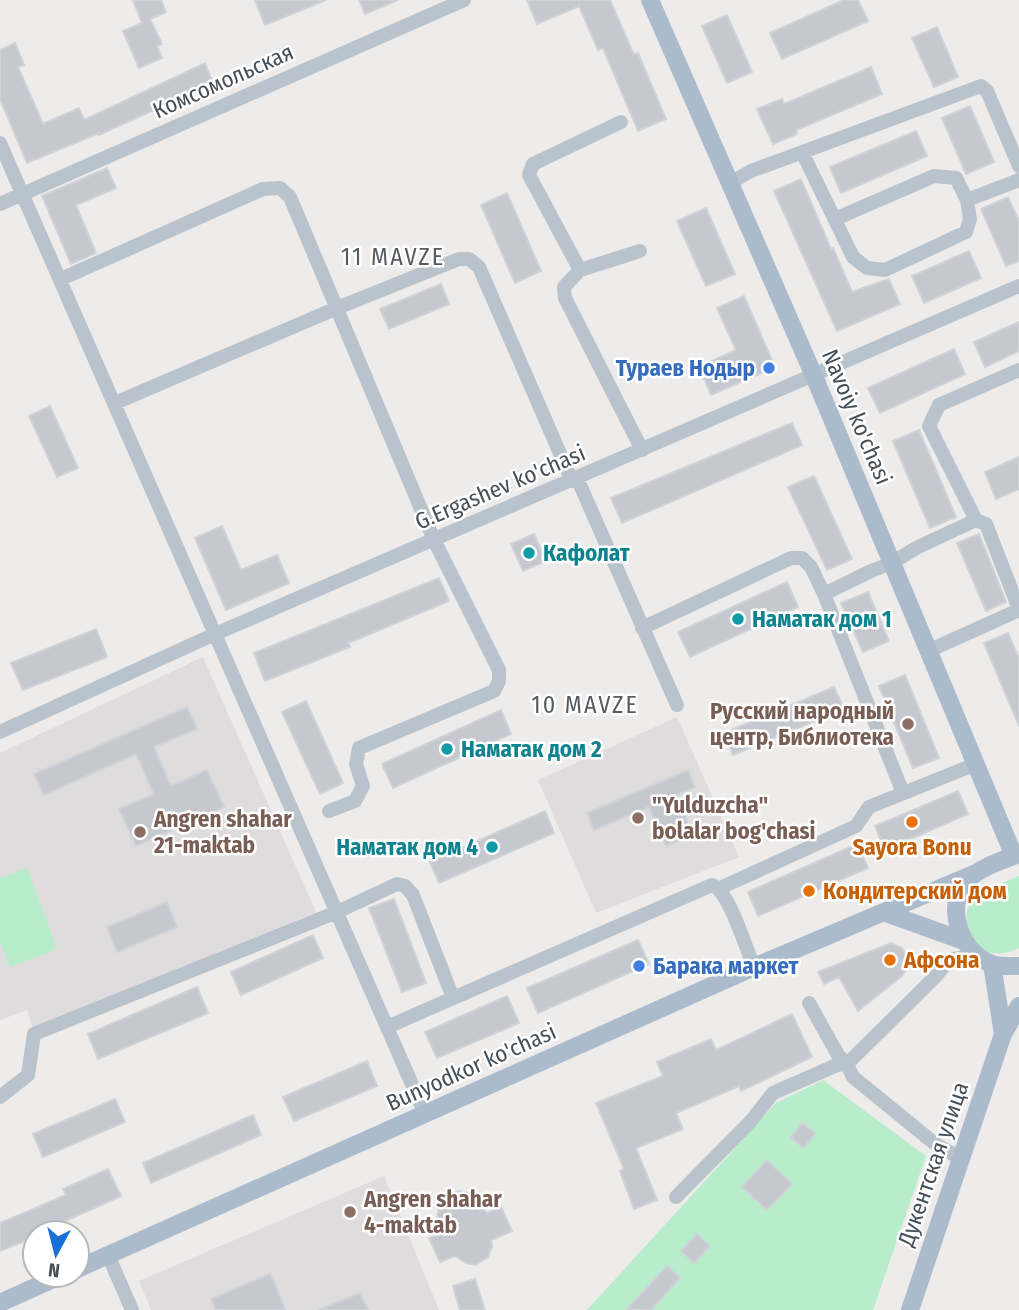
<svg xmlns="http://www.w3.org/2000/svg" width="1019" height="1310" font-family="'Fira Sans Condensed',sans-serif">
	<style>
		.education { fill: #dfdcdd }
		.green { fill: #b8edcc }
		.building { fill: #c5c8ce; stroke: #cfd2d7; stroke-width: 2 }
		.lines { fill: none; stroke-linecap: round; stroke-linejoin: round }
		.minor { stroke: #b9c3cb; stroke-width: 14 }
		.major { stroke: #abbbcb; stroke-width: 18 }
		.shop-dot { fill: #3f7fe0; stroke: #fff; stroke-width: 2.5 }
		.culture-dot { fill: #0f9aa8; stroke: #fff; stroke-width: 2.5 }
		.education-dot { fill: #8d6e63; stroke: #fff; stroke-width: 2.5 }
		.food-dot { fill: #e8710a; stroke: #fff; stroke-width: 2.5 }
		.labels { text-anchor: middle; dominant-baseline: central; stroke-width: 5; stroke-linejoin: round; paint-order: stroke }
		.street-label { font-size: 23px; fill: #444f58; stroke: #fff }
		.shop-label { font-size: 23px; font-weight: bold; fill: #366cbe; stroke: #fff; text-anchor: end }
		.culture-label { font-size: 23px; font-weight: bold; fill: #0d838f; stroke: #fff; text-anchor: start }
		.education-label { font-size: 23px; font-weight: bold; fill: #785e54; stroke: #fff; text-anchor: start }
		.food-label { font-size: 23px; font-weight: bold; fill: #c56008; stroke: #fff; text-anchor: start }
		.neighbourhood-label { font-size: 24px; letter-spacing: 2px; fill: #585c60; stroke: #fff }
	</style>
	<rect width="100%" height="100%" fill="#eeebeb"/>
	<path class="education" d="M203,657l113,255 -283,116 -6,-18 -27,10v-267z
		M677,717l62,140 -143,56 -58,-133z
		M384,1176l55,134h-288l-12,-29z"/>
	<path class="green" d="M27,868l30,81 -47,18 -10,-25v-64z
		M1019,876v72c-11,5 -20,7 -32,4 -20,-7 -28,-40 -12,-55 11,-10 30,-15 44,-21z
		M823,1080l103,76 -53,154h-286l189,-207z"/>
	<path class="building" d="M133,0h28l5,12 -16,7 12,25 -5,2 5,12 -23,10 -16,-37 19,-8z
		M255,0h71l-61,25z
		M359,0h39l-33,14z
		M527,0h83l24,55 4,-2 28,66 -28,12 -35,-83 -5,2 -19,-44 -42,18z
		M844,0h14l10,21 -86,38 -12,-26z
		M727,15l25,57 -25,11 -25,-57z
		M937,27l21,50 -24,10 -22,-49z
		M15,43l9,22 -6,2 25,57 36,-16 5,12 121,-57 8,20 -114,52v-2l-72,30 -27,-64v-49z
		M871,67l11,27 -86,36 1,4 -24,10 -16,-35 25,-10 2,5z
		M970,106l24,56 -28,12 -24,-56z
		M916,131l11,25 -86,37 -11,-26z
		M107,168l9,20 -40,17 20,48 -25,11 -29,-68z
		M801,179l30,70 2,-1 19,44 37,-13 11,25 -63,27 -63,-140z
		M507,193l34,78 -26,12 -34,-78z
		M1008,197l11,24v40l-13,5 -25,-57z
		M706,208l29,66 -29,12 -29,-65z
		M969,251l12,27 -57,25 -12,-27z
		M441,284l8,20 -60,25 -9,-20z
		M744,296l31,71 -64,28 -12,-28 37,-17 -19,-42z
		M1019,322v29l-34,16 -11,-25z
		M954,349l11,25 -85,39 -12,-25z
		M50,406l28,62 -21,9 -28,-61z
		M792,423l10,22 -180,78 -11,-25z
		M919,430l37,87 -26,11 -37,-87z
		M1019,457v32l-23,10 -11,-27z
		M814,476l38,83 -25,11 -39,-83z
		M222,526l19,44 36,-15 12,28 -63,27 -31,-72z
		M534,534l12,27 -23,10 -12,-27z
		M979,534l27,68 -20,9 -29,-68z
		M439,578l10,23 -101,42 2,4 -85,34 -11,-28z
		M787,582l11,25 -108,50 -12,-25z
		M868,592l21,49 -26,11 -22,-49z
		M96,629l11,28 -84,33 -12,-27z
		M1008,633l11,26v67l-35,-83z
		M905,675l34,83 -26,10 -34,-82z
		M834,687l10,22 -111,46 -9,-22z
		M306,701l37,82 -23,11 -38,-82z
		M187,707l10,22 -43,18 17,39 36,-16 17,37 -88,39 -17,-37 35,-15 -18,-40 -92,41 -10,-21z
		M501,710l10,24 -118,54 -11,-24z
		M688,770l7,17 -19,8 17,40 -27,11 -17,-39 -55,23 -7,-17z
		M958,791l10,23 -83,36 -10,-24z
		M545,811l9,22 -115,50 -9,-21z
		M857,844l11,24 -110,48 -10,-24z
		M394,899l32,84 -24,9 -33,-84z
		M167,902l10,25 -60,25 -10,-25z
		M313,935l10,23 -82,37 -10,-23z
		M638,940l11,24 -111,49 -11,-25z
		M891,943l11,5 5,8 2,10 -7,10 -44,35 -19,-34 -15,7 -6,-12z
		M197,987l11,26 -110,46 -10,-25z
		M507,996l12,27 -82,35 -12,-26z
		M792,1014l20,43 -71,34 -2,-5 -63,27 7,16 -47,19 21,52 -23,9 -14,-38 4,-2 -28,-66 67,-27 -6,-14 54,-23 5,11z
		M367,1061l10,25 -83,35 -11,-24z
		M115,1099l10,23 -82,35 -10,-23z
		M253,1115l8,20 -110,48 -8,-20z
		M802,1123l13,10 -11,15 -13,-10z
		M767,1160l25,24 -25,26 -25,-23z
		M108,1169l13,27 -60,27 1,2 -19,8h-8v4l-35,14v-28l66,-28 -3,-6z
		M458,1191l15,3 14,19 14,-6 11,24 -21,9 1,6 -4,11 -13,8 -9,-2 -11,-7 -15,6 -11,-24 13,-5 -5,-15 3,-15 4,-6z
		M697,1234l13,12 -16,17 -13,-12z
		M667,1266l13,12 -29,32h-25z
		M270,1274l16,36h-70l-5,-11z
		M475,1279l10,31h-25l-7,-24z
		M360,1293l8,17h-49z"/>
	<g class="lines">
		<path class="minor" d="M621,122l-88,42 -4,11 51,95 60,-19
			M0,143l425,971
			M802,152l51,105 14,11 18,2 81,-38 4,-13 -3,-19 52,-20
			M730,183l21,-12 230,-85 6,5 32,75
			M0,204l464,-204
			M835,219l99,-43 22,2 11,22
			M580,270l-16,17 1,11 77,152
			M61,279l202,-90 17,-1 10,9 144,343 65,130v11l-5,10 -135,57 -3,16 7,22 -8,15 -26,10
			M115,403l222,-95 122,-49h10l10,8 93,214
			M577,478l100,227
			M976,520l-47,-94 10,-21 80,-35
			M642,628l149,-70h11l9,9 13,27
			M928,651l91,-41
			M0,732l215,-98 804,-348
			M903,793l-79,-199 47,-23 21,-8 24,-15 60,-28 10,4 33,85
			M720,888l136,-62 13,-19 107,-43
			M387,1027l325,-142c17,5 34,64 42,82
			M0,1097l28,-22 6,-41 303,-122 60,-28 8,2 8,9 40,103
			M961,1159l-27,-16 -81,-66 -6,-13 89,-88 13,-16 28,-6
			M676,1197l75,-76 22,-28 64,-28 10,-1 -9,-9 -29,-52
			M108,1255l24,55"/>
		<path class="major" d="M650,0l164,376 200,480
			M1019,854c-18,7 -40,13 -53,28 -22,26 -5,71 26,82 7,3 19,2 27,2
			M886,913l78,28
			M992,964l11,70
			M77,1269l677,-302 222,-94
			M0,1303l62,-28
			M910,1310l93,-276 16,-28"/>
	</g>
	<g class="shop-dot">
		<circle cx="769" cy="368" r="7"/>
		<circle cx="639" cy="966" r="7"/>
	</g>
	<g class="culture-dot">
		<circle cx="529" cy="553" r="7"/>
		<circle cx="738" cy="619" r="7"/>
		<circle cx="447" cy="749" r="7"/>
		<circle cx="492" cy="847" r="7"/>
	</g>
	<g class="education-dot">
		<circle cx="908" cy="724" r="7"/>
		<circle cx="638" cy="818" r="7"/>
		<circle cx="140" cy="832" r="7"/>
		<circle cx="350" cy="1212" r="7"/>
	</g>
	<g class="food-dot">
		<circle cx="912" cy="822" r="7"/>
		<circle cx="809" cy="891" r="7"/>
		<circle cx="890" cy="960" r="7"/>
	</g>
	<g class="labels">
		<g class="street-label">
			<text transform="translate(223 81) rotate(-24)">Комсомольская</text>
			<text transform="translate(857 417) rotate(67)">Navoiy ko'chasi</text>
			<text transform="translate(500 487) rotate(-23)">G.Ergashev ko'chasi</text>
			<text transform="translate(471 1067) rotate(-24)">Bunyodkor ko'chasi</text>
			<text transform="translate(933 1164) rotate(-71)">Дукентская улица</text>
		</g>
		<g class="shop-label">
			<text x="755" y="368">Тураев Нодыр</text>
			<text x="653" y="966" text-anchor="start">Барака маркет</text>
		</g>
		<g class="culture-label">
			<text x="543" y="553">Кафолат</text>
			<text x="752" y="619">Наматак дом 1</text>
			<text x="461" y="749">Наматак дом 2</text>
			<text x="478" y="847" text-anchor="end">Наматак дом 4</text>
		</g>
		<g class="education-label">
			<text x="894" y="711" text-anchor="end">Русский народный<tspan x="894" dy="26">центр, Библиотека</tspan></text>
			<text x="652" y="805">"Yulduzcha"<tspan x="652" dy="26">bolalar bog'chasi</tspan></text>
			<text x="154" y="819">Angren shahar<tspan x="154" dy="26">21-maktab</tspan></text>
			<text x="364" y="1199">Angren shahar<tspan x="364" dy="26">4-maktab</tspan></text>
		</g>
		<g class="food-label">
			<text x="912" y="847" text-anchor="middle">Sayora Bonu</text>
			<text x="823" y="891">Кондитерский дом</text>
			<text x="904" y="960">Афсона</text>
		</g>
		<g class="neighbourhood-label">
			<text x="393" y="257">11 MAVZE</text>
			<text x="585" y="705">10 MAVZE</text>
		</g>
	</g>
	<g transform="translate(56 1254) rotate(187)"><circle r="33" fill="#ffffff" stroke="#b4b9bc" stroke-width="2"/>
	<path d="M0-5L12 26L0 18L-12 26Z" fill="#1a70d9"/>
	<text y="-10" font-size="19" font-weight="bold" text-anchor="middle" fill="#444f58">N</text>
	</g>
</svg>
